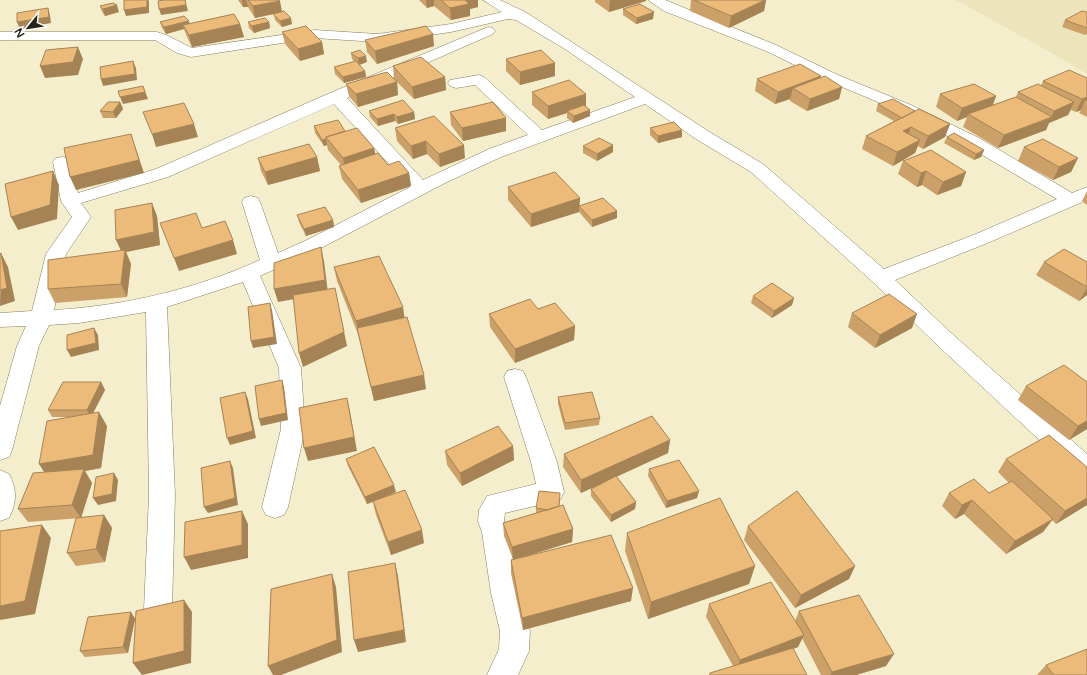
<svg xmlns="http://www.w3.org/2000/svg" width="1087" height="675" font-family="'Varela Round',sans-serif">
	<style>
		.built { fill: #ece4bb }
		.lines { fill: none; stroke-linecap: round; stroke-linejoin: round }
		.street-casing { stroke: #847e60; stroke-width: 1 }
		.street { fill: #fff; fill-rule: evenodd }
		.wall { fill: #cba169 }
		.shaded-wall { fill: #a58355 }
		.building { fill: #ecbb7a; stroke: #a58355 }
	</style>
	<rect width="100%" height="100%" fill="#f5eecd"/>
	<path class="built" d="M956,0h131v74l-44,-26z"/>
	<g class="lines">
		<g class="street-casing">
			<path id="street" d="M483,0h17l27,13 181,118 55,33 121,105 92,-35 81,-35 -90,-53 -68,-35 -71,-30 -62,-30 -102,-40 -16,-11h17l111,45 62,30 73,30 68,33 93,55 15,-6v13l-97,42 -95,38 55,52 137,122v25l-9,-3 -144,-134 -60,-59 -123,-111 -55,-33 -51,-35 -144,53 -58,27 -120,63 -63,29 41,92 4,61 -17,78 -4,8 -9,3 -9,-3 -4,-8 19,-78 -2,-61 -36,-86 -76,25 8,188 -3,115 -4,9 -10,4 -10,-4 -4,-9 5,-115 -3,-183 -67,11 -30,2 -10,21 -27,104 -3,7 -9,3v-54l17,-60 9,-20 -26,1v-14l32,-2 14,-57 26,-37 -11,-16 -8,-39 3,-4 6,-1 6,1 3,4 7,31 78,-24 174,-76 158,-66 5,1 2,3 -2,3 -146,64 76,82 66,-31 39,-14 -53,-50 -19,3 -6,-2 -2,-3 2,-3 29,-5 5,2 58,53 93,-33 -70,-48 -49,-29 -8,-1 -57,13 -74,10 -62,-4 -124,19 -14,-4 -22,-13h-155v-8h157l9,3 26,13 123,-18 62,4 74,-10 51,-12zM334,104l76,83 -101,52 -31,14 -18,-51 -2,-4 -7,-2 -7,2 -2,4 18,58c-64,29 -136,46 -206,50l12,-56 25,-37 -10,-14 87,-26z
				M515,369l8,2 3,6 31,85 7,30 -4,8 -55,13 -1,8 4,11 11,61 11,38 -1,20 -11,24h-31l12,-26 1,-18 -9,-38 -9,-61 -4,-11 1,-11 8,-14 49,-12 -5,-22 -27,-85 3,-6z
				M0,470l9,4c8,15 8,28 0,44l-9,3z"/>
		</g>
		<use href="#street" class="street"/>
	</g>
	<path class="wall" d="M238,0h41l3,12 10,12 -10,3 -7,-7 -1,-6 -19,4 -7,-11h-5z
		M419,0h59v7l-8,2v7l-19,4 -17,-14 -7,2z
		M595,0h51v1l-37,11 -14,-10z
		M691,0h75l-2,11 -35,17 -39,-17z
		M100,6l19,6 -14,4 -3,-4z
		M623,9l30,10 -17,5 -13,-9z
		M1087,12v22l-2,1 -23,-8 3,-7z
		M189,21v2l51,1 4,13 -52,10 -5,-10 -3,-8 -18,5 -4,-6 -2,-6z
		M248,22h21l1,6 -16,5 -5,-5z
		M282,32l40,10 2,12 -24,7 -15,-17z
		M365,40l69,6 -57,18 -10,-12z
		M351,53l16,9 -8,3 6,6 1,6 -22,6 -9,-9 -1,-7 21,-5 -3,-3z
		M506,59l49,4v13l-35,9 -14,-14z
		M393,66l52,11 1,13 -32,9 -20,-20z
		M821,76v2l21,9 -3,12 -32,12 -17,-10v-2l-15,5 -20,-13 2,-12z
		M1087,78v39l-8,-4 2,-3 -5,2 -5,-2 -3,5 -19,8 -3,7 -48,18 -35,-21 4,-10 -10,4 -21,-14 4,-13 56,2 -3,9 23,-8 2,-5 23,-6 2,-5z
		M397,82l1,13 -40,12 -9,-11 -3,-12z
		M532,92l54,15 4,3v6l-17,7 -6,-5v-5l-19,6 -16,-14z
		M120,102l3,7 -7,9h-13l-3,-7z
		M878,104l37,7 35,13 -5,13 -22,12 -5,-3 -3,7 -22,13 -31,-17 4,-13 28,-15 -18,-10z
		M369,111l45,1 1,7 -17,5 -3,-3 -17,5 -8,-9z
		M450,112l56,6v13l-43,10 -12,-16z
		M434,116l31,42 -25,9 -13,-13 -14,5 -16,-18 -2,-13z
		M314,126l31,5 43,34 21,8 2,13 -50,17 -19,-24 -3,-13 2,-1 -13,-15 -1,-5 -3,1 -9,-13z
		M650,128l32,9 -24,6 -8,-8z
		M947,137l37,13 -3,7 -7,3 -30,-17z
		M583,146l30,6 -16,9 -14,-8z
		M1024,147l54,11 -7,14 -18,8 -35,-19z
		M317,157l3,14 -52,14 -7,-14 -3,-13z
		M903,161l63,11 -5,14 -24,9 -15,-10 -5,2 -19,-13z
		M508,187l72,11 -1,8 38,5v7l-25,9 -13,-15 -48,15 -23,-27z
		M1087,191v14l-5,-4z
		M297,215l36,5 1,7 -28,9 -7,-14z
		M157,216l3,29 -34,7 5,12 -4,33 -72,6 -7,-14 73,-39z
		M1044,262h43v33l-8,6 -43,-26z
		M334,267l71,51 21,71 -52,12 -16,-67 -21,-53z
		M753,296l41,2 -2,7 -20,13 -21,-15z
		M538,309l37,17 -1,14 -59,23 -25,-36 -1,-13z
		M852,313l60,15 -37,20 -27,-21z
		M101,382l4,8 -12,23 14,13 -6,42 -16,3 7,12 -11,35 23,-3 8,13 -7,34 -29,4 -9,-13 14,-35 -53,4 -10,-13 26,-37 25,-55h-17l-4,-7z
		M1087,382v47l-18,11 -51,-40 8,-14z
		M558,397l42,21 -1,7 -34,5 -7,-26z
		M670,440l-2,13 -52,24 20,25 -1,7 -24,13 -20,-26v-7l14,-7 -24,11 -18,-26 1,-13z
		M513,446l1,14 -52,26 -15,-21 -2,-14z
		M346,459l50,33 -19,8 47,43 -33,12 -15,-40 -3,-13 -6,2 -19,-38z
		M1006,459l81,46 -31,19 -4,-4 -9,12 -37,22 -42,-40 -9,5 -13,-13 7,-13h40l20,-10 -11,-11z
		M649,469l48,29 -31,10 -18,-32z
		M560,500l-1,6 14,23 -1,13 -48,15 107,44 -108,29 -12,-57v-13l2,-1 -9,-23 -1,-13 33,-10v-5z
		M748,526l107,40 -6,13 -54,29 -51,-68z
		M627,533l128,33 -6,18 -101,35 -23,-68z
		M709,604l86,17 4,-10 87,55 -30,9h-35l-19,-37 -4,9 -5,2 14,26h-98l1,-2 23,-7 -27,-49z
		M131,612l4,7 -7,34 -43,4 -5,-6z
		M1046,665l41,10h-50z"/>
	<path class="shaded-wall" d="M147,0h1l1,1v12l-23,3 -2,-6z
		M185,0l3,11 -27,4 -2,-6z
		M242,0h4l2,7h-5z
		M426,0h8v6l-7,2z
		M464,0h14v7l-8,2v7l-19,4 -1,-12z
		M610,0h36v1l-37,11z
		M765,0h1l-2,11 -35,17 2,-12z
		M280,1l2,11 -27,6 -2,-12z
		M117,5l2,7 -14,4 -2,-7z
		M48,8l2,7 1,8 -31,6 -3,-7z
		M654,12l-1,7 -17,5 1,-6z
		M291,18l1,6 -10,3 -2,-6z
		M189,21l1,6 -7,-2 1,4 -18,5 -2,-7z
		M269,22l1,6 -16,5 -2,-7z
		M240,24l4,13 -52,10 -3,-12z
		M433,34l1,12 -57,18 -2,-13z
		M322,42l2,12 -24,7 -2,-12z
		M78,47l5,12 -5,16 -33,3 -5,-12z
		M366,56l1,6 -8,3 -1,-7z
		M133,61l3,7 1,12 -34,6 -2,-7z
		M555,63v13l-35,9v-13z
		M365,71l1,6 -22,6 -1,-6z
		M821,76l-3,13 -25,-1 -3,11 -15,5 3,-12z
		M445,77l1,13 -32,9 -2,-12z
		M397,82l1,13 -40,12 -2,-13z
		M143,86l5,13 -25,5 -3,-7z
		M842,87l-3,12 -32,12 3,-12z
		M586,94v13l-19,4v2l-19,6v-13z
		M996,96l-5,13 -23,5 -1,3 -10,4 5,-13z
		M1087,97v4l-2,-1 -4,10 -5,2 6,-13z
		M120,102l3,7 -7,9 -3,-6z
		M1074,102l-6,13 -19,8 -3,7 -48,18 6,-13 47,-17 3,-7z
		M590,110v6l-17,7 1,-7z
		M414,112l1,7 -17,5 -1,-7z
		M394,114l1,7 -17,5 -1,-7z
		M506,118v13l-43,10 -1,-13z
		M194,124l4,13 -42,10 -4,-13z
		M950,124l-5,13 -22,12 5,-13z
		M911,127l-5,13 -3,-9z
		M682,130v7l-24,6v-7z
		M131,134l13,39 -68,17 -6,-13z
		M326,139l1,6 -3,1 -2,-6z
		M920,140l-5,13 -22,13 4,-14z
		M426,141l1,13 -14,5 -2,-13z
		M464,145l1,13 -25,9 -1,-13z
		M613,145v7l-16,9v-7z
		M374,148l3,13 -31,11 -3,-14z
		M984,150l-3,7 -7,3 2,-6z
		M317,157l3,14 -52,14 -3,-13z
		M1078,158l-7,14 -18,8 6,-13z
		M53,171l6,14 -2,34 -39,11 -7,-13z
		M926,171l-4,14 -5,2 4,-14z
		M966,172l-5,14 -24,9 6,-13z
		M409,173l2,13 -50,17 -3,-13z
		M580,198l-1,14 -48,15v-13z
		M152,203l5,13 3,29 -34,7 5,12 -4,33 -6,-13 1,-31 -6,-13z
		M617,211v7l-25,9v-7z
		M333,220l1,7 -28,9 -2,-7z
		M233,240l4,14 -58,17 -5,-13z
		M321,247l3,14 4,32 -50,9 -4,-13z
		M1,253l7,14 7,34 -15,5z
		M335,288l12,58 -44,21 -4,-14z
		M1087,288v7l-8,6z
		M794,298l-2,7 -20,13 2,-7z
		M270,303l2,7 5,34 -24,4 -2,-7z
		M403,307l2,14 -46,13 -3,-13z
		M917,314l-5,14 -37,20 5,-13z
		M575,326l-1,14 -59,23v-14z
		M94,328l4,7 1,15 -28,7 -4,-7z
		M424,375l2,14 -52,12 -3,-14z
		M282,380l2,7 4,33 -27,6 -2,-7z
		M101,382l4,8 -14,27 -4,-7z
		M245,392l3,7 8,39 -26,7 -3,-7z
		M347,398l3,14 7,39 -49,10 -4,-13z
		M99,412l8,14 -6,42 -16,3 7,12 -11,35 -9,-13 -24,-27 -9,-14z
		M1087,421v8l-18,11 9,-14z
		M670,440l-2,13 -87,40v-13z
		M513,446l1,14 -52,26 -2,-13z
		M230,461l3,7 5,37 -30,8 -4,-6z
		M114,473l4,7 -2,21 -18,4 -5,-7z
		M394,485l2,7 -29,12 -2,-7z
		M699,491l-2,7 -31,10 1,-7z
		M1087,498v7l-31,19 9,-13z
		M972,500l-8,14 -9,5 7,-14z
		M636,502l-1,7 -24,13v-7z
		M242,511l6,13v34l-57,12 -7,-13z
		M104,515l8,13 -7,34 -9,-13z
		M1053,519l-10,13 -37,22 9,-13z
		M42,525l9,13 -16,76 -35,6v-14z
		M573,529l-1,13 -59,18 -1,-13z
		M422,530l2,13 -33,12 -3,-13z
		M395,563l3,13 8,66 -48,10 -4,-12z
		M755,566l-6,18 -101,35 3,-17z
		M855,566l-6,13 -54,29 6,-13z
		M332,574l4,13 6,65 -61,23h-8l-5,-9z
		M633,588l-2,13 -108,29 -1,-12z
		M184,600l8,12 -1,51 -49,12 -9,-12z
		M131,612l4,7 -7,34 -5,-6z
		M804,635l-6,12 -62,24 4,-11z
		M894,654l-8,12 -30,9h-26l2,-3z"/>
	<path class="building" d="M124,0h23v7l-23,3z
		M164,0h21l1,5 -27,4 -1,-8z
		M248,0h31l1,1 -27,5z
		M441,0h24l4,4 -19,4z
		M694,0h71l-34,16z
		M113,3l4,2 -14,4 -3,-3z
		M640,4l14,8 -17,6 -14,-9z
		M48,8l1,9 -32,5v-9z
		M284,11l7,7 -11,3 -7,-7z
		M1082,11l5,1v16l-22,-8z
		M234,14l6,10 -51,11 -6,-10z
		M184,16l5,5 -25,6 -4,-5z
		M265,18l4,4 -17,4 -4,-4z
		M306,26l16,16 -24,7 -16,-17z
		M426,26l7,8 -58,17 -10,-11z
		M78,47l-5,15 -33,4 6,-16z
		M360,50l6,6 -8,2 -7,-5z
		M541,50l14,13 -35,9 -14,-13z
		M421,57l24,20 -33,10 -19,-21z
		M133,61l2,13 -34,5 -1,-12z
		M356,61l9,10 -22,6 -9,-10z
		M800,64l21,12 -43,16 -21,-13z
		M1069,70l18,8v19l-5,2 -39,-18z
		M387,72l10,10 -41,12 -10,-10z
		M825,76l17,11 -32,12 -17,-11z
		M569,80l17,14 -38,12 -16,-14z
		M974,84l22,12 -34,12 -22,-14z
		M1038,84l36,18 -20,9 -36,-19z
		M143,86l2,6 -25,5 -2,-6z
		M1016,97l36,20 -48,18 -36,-21z
		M893,99l22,12 -13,7 -24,-14z
		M403,100l11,12 -17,5 -3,-3 -17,5 -8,-8z
		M108,102h12l-7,10 -13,-1z
		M493,102l13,16 -44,10 -12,-16z
		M184,103l10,21 -42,10 -9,-22z
		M584,105l6,5 -16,6 -7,-5z
		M919,109l31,15 -22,12 -17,-9 -8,4 17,9 -23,12 -31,-16z
		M434,116l30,29 -25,9 -13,-13 -15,5 -16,-18z
		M338,120l7,11 -19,6v2l-4,1 -8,-14z
		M674,122l8,8 -24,6 -8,-8z
		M357,128l17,20 -31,10 -17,-21z
		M954,133l30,17 -8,4 -29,-17z
		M131,134l8,26 -69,17 -6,-29z
		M599,138l14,7 -16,9 -14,-8z
		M1043,139l35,19 -19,9 -35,-20z
		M309,144l8,13 -52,15 -7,-14z
		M931,150l35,22 -23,10 -17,-11 -5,2 -18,-12z
		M378,153l10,12 11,-4 10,12 -51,17 -19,-24z
		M53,171l-3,34 -39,12 -6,-33z
		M555,172l25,26 -49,16 -23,-27z
		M603,198l14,13 -25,9 -13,-14z
		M152,203l2,29 -38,8 -1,-30z
		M325,207l8,13 -29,9 -7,-14z
		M196,213l6,15 23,-7 8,19 -59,18 -14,-35z
		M321,247l4,33 -51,9v-26z
		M1064,249l23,13v25l-43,-25z
		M125,250l-4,34 -73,5v-29z
		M1,253l6,35 -7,2v-36z
		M379,256l24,51 -47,14 -22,-54z
		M772,283l22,15 -20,13 -21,-15z
		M335,288l9,44 -45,21 -6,-58z
		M889,294l28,20 -37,21 -28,-22z
		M530,299l8,10 17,-6 20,23 -60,23 -26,-35z
		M270,303l4,34 -23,4 -3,-34z
		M407,317l17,58 -53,12 -14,-59z
		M94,328l2,15 -29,7v-15z
		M1064,365l23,17v39l-9,5 -52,-40z
		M282,380l4,33 -27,6 -4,-33z
		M63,382h38l-14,28h-39z
		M245,392l8,39 -26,7 -7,-40z
		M592,392l8,26 -35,5 -7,-26z
		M347,398l7,39 -50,11 -5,-40z
		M99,412l-6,43 -54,9 8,-43z
		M652,416l18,24 -89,40 -17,-26z
		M498,426l15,20 -53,27 -15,-22z
		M1049,435l38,32v31l-22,13 -59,-52z
		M374,447l20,38 -29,12 -19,-38z
		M679,460l20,31 -32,10 -18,-32z
		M230,461l5,37 -31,9 -3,-39z
		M84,469l-12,36 -54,4 15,-36z
		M114,473l-2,21 -19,4 3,-21z
		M616,476l20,26 -25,13 -20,-26z
		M974,479l15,14 23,-12 41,38 -38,22 -43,-41 -10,5 -13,-12z
		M405,490l17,40 -34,12 -15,-41z
		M539,491l21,2 -1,13 -11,4 -12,-2z
		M797,491l58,75 -54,29 -53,-69z
		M720,498l35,68 -104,36 -24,-69z
		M563,505l10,24 -61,18 -9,-24z
		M242,511v34l-58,12 1,-35z
		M104,515l-8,34 -29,4 9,-35z
		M42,525l-17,76 -25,5v-75z
		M611,535l22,53 -111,30 -11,-58z
		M395,563l9,67 -50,10 -6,-68z
		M332,574l5,66 -69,26 3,-77z
		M771,582l33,53 -64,25 -31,-56z
		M859,595l35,59 -62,18 -33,-61z
		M184,600v51l-51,12 3,-52z
		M131,612l-8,35 -43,4 8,-34z
		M793,648l14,27h-97v-2z
		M1087,649v26h-33l-8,-10z"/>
	<g transform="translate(28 28) rotate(240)" stroke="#ffffff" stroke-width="3" paint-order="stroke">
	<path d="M0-3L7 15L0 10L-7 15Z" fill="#262417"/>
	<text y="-6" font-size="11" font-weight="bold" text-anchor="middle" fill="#262417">N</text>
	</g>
</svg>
